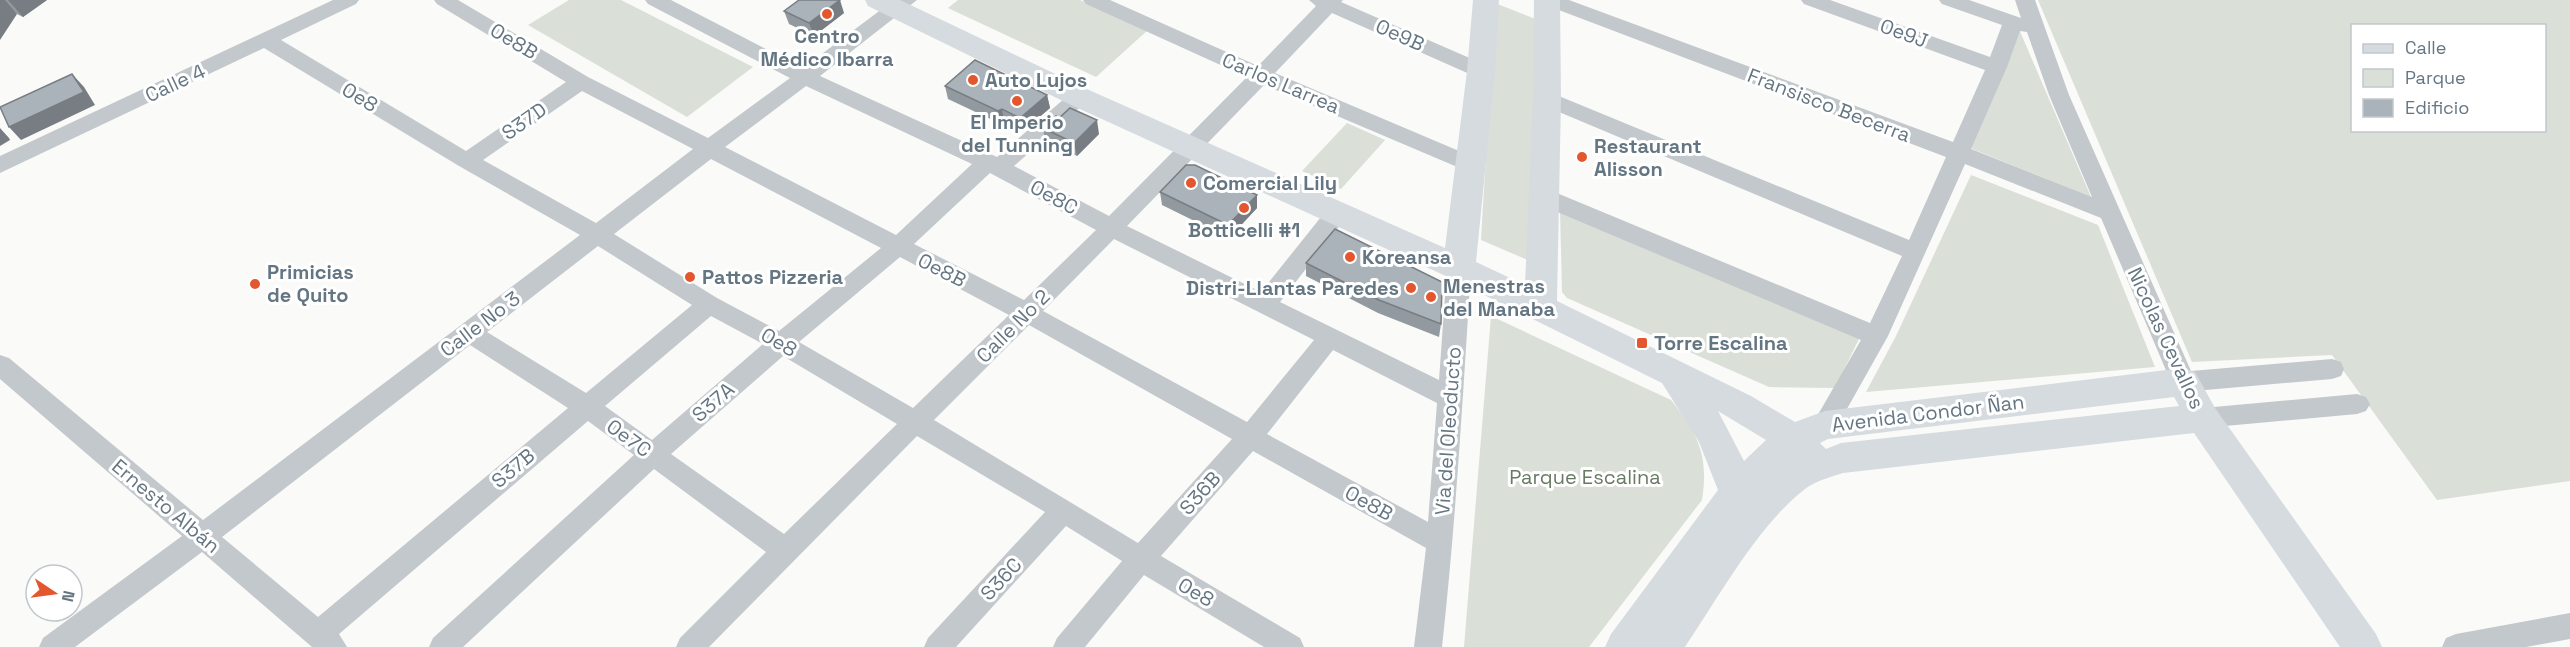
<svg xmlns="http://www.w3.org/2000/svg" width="2570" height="647" font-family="'Space Grotesk',sans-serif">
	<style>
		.green { fill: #dadfd7; fill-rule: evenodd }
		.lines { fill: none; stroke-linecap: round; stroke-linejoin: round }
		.street { fill: #c3c8cc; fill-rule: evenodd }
		.secondary { fill: #d6dbdf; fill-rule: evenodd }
		.wall { fill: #929a9f }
		.shaded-wall { fill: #777d82 }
		.building { fill: #aab3b9; stroke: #777d82; stroke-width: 1.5 }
		.poi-dot { fill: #e4572e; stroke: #fff; stroke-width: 2 }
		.labels { text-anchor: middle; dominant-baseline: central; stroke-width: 6; stroke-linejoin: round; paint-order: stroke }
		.street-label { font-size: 20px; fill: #657683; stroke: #fff }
		.poi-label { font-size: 20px; font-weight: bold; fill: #657683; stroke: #fff; text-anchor: start }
		.park-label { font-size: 20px; fill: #687a64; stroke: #fff }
	</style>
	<rect width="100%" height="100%" fill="#fafaf8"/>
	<path class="green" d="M569,0h52l132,67 -66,50 -159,-92z
		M958,0h122l68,30 -52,47 -148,-69z
		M2038,0h532v481l-133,19 -105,-145 -140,7zM2352,26h192v104h-192z
		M1495,3l43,17 -8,241 -49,-21z
		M2019,29l72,168 -121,-49z
		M1347,123l38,17 -44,49 -39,-18z
		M1971,175l127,50 57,142 -289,25 30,-56z
		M1560,210l300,127 -25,51 -66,-1 -202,-89 -5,-6z
		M1491,316l180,84c27,34 38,55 31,100l-113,147h-125z"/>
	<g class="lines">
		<path class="street" d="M333,0h26l-3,4 -75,36 185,111 100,-69 -129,-78 -3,-4h24l130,77 120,61 82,-60 -142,-74 -3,-4h26l132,68 91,-68h23l-97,76 177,81 75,-65 7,-2 7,2 3,5 -3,5 -72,64 95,50 138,-139 -161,-73 -3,-4h27l148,66 58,-60 -7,-6h34l-2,2 147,64 3,5 -3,5 -7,2 -7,-2 -142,-63 -57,60 203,86 3,5 -3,5 -8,3 -8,-3 -198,-84 -137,141 134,66 68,-85 8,-2 8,2 3,6 -3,6 -65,83 159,78 8,-112 4,-6 8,-3 8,3 4,6c-8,127 -15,252 -29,379h-28l12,-99 -173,-97 -92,105 139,82 4,9h-40l-120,-72 -59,72h-32l4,-9 65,-77 -56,-35 -110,121h-32l4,-9 117,-126 -128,-76 -208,211h-33l4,-9 86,-86 -112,-83 -191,178h-34l4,-9 201,-183 -46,-34 -249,213 8,13h-35l-110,-95 -127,95h-36l4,-9 139,-102 -182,-157v-24l9,3 194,162 377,-285 -121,-69 -195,-118 -264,125v-17zM806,86l166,78 -76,71 -171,-88zM582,91l111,58 -97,74 -113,-63zM711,159l170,89 -102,83 -62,-33 -103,-64zM990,173l106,57 -72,70 -110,-56zM1114,239l200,101 -67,82 -204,-111zM598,246l94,59 -106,88 -99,-61zM900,257l109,58 -96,93 -114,-66zM711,316l52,28 -111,96 -47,-34zM1029,325l203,114 -94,104 -204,-123zM470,345l98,63 -250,209 -96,-80zM1333,350l104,53 -9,119 -161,-88zM783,356l114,68 -113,110 -113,-80z
			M1540,0h29l384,142 32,-72 -181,-66 -3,-4h29l160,57 12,-32 -60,-21 -3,-4h30l52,18 -6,-18h20l34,95 122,276 141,-12 9,3 3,7 -3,7 -9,3 -149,13 -9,-3 -73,-171 -136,-54 -77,172 -54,96 -9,3 -9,-3 -4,-7 49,-85 -325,-137 -3,-6 3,-6 8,-2 8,2 318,132 32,-67 -362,-152 -3,-5 3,-5 7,-2 7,2 355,146 37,-83 -403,-153zM2020,31l7,1 22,63 43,102 -121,-48 36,-82z
			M2357,394l9,3 4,7 -4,7 -9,3 -154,14 -9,-3 -4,-7 4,-7 9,-3z
			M2570,613v26l-44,8h-84l4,-9 10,-4z"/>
		<path class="secondary" d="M865,0h35l189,90 356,158 22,-177 6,-71h26l-4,71 -19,191 49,23 8,-186 1,-99h26l1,99 -4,202 194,95 44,26 30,-11 358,-43 12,4 20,36 161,226 6,13h-42l-146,-214 -351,40c-12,4 -28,8 -38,16 -46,35 -87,109 -120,158h-80l6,-13 107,-144 -19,-48 -37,-59 -214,-106 -379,-173 -201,-98zM2174,397l5,9 -338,37 -15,6 -6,-6 8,-4zM1718,411l48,29 -22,21z"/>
	</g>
	<path class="wall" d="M0,0h47l-24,17 -6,-3z
		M784,11l60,2 -30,23 -25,-12z
		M945,86l102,9 3,13 -27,23 -19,-9 -3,2 -53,-25z
		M1043,128l56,6 -22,22 -32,-15z
		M1160,192l97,16 -28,30 -67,-33z
		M1306,263l135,61 -2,13 -61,-24 -72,-37z"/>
	<path class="shaded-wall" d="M0,0h5l12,14 -17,26z
		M8,0h39l-24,17z
		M840,0l4,13 -30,23 -5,-13z
		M72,74l12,13 11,18 -74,35 -12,-13z
		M1047,95l3,13 -27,23 -3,-13z
		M1002,109l2,13 -3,2 -3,-13z
		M1097,120l2,14 -22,22 -3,-13z
		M0,128l9,10 1,2 -10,6z
		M1257,195v13l-28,30 -1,-13z"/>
	<path class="building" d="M799,0h41l-31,23 -25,-12z
		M975,60l72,35 -27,23 -18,-9 -4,2 -53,-25z
		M72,74l12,18 -75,35 -9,-20z
		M1070,108l27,12 -23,23 -31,-15 13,-12 2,3z
		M1186,165h9l62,30 -29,30 -68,-33z
		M1335,229l107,53 -1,42 -62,-24 -73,-37z"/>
	<g class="poi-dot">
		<circle cx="827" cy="14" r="6"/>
		<circle cx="973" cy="80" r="6"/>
		<circle cx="1017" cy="101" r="6"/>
		<circle cx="1582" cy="157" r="6"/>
		<circle cx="1191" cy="183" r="6"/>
		<circle cx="1244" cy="208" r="6"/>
		<circle cx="1350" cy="257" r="6"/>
		<circle cx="690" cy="277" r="6"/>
		<circle cx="255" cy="284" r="6"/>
		<circle cx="1411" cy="288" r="6"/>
		<circle cx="1431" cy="297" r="6"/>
		<rect x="1636" y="337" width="12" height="12" rx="3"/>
	</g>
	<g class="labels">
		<g class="street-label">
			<text transform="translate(1904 33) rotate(20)">Oe9J</text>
			<text transform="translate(1400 35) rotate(24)">Oe9B</text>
			<text transform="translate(514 41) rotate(31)">Oe8B</text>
			<text transform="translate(175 83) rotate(-25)">Calle 4</text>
			<text transform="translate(1281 83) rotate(23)">Carlos Larrea</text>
			<text transform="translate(360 97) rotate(31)">Oe8</text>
			<text transform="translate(1829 105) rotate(21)">Fransisco Becerra</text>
			<text transform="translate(524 121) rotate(-35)">S37D</text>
			<text transform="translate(1054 197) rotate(28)">Oe8C</text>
			<text transform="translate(942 270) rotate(27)">Oe8B</text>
			<text transform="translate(480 324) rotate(-37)">Calle No 3</text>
			<text transform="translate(1013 326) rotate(-45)">Calle No 2</text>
			<text transform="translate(2166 338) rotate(65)">Nicolas Cevallos</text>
			<text transform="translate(779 342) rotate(30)">Oe8</text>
			<text transform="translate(713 402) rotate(-41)">S37A</text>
			<text transform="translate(1928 413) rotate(-7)">Avenida Condor Ñan</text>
			<text transform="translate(1448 431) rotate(-86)">Via del Oleoducto</text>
			<text transform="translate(629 438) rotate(36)">Oe7C</text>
			<text transform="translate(513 468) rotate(-40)">S37B</text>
			<text transform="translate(1200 493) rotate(-48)">S36B</text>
			<text transform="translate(1369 503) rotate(29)">Oe8B</text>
			<text transform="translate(166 506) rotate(40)">Ernesto Albán</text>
			<text transform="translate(1001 579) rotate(-47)">S36C</text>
			<text transform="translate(1196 592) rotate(30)">Oe8</text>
		</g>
		<g class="poi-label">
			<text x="827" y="36" text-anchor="middle">Centro<tspan x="827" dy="23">Médico Ibarra</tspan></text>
			<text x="985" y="80">Auto Lujos</text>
			<text x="1017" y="122" text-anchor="middle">El Imperio<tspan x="1017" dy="23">del Tunning</tspan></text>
			<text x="1594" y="146">Restaurant<tspan x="1594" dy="23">Alisson</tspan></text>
			<text x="1203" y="183">Comercial Lily</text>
			<text x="1244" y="230" text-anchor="middle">Botticelli #1</text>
			<text x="1362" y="257">Koreansa</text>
			<text x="267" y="272">Primicias<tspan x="267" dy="23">de Quito</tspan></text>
			<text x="702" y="277">Pattos Pizzeria</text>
			<text x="1443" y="286">Menestras<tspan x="1443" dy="23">del Manaba</tspan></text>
			<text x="1399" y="288" text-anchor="end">Distri-Llantas Paredes</text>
			<text x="1654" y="343">Torre Escalina</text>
		</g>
		<g class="park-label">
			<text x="1585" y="477">Parque Escalina</text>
		</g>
	</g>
	<rect x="2351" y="24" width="195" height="108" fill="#ffffff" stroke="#c1c8cd" stroke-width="1.5"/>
	<rect x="2363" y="44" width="30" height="9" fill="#d6dbdf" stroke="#c1c8cd" stroke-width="1.5"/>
	<text x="2405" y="54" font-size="18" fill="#657683">Calle</text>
	<rect x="2363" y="69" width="30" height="18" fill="#dadfd7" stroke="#c1c8cd" stroke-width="1.5"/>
	<text x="2405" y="84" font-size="18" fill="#657683">Parque</text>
	<rect x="2363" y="99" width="30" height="18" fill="#aab3b9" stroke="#c1c8cd" stroke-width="1.5"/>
	<text x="2405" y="114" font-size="18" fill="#657683">Edificio</text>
	<g transform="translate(54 593) rotate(103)"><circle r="28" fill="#ffffff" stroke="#c1c8cd" stroke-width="1.5"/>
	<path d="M0-4.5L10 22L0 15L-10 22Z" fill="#e4572e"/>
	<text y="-9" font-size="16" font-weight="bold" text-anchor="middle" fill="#657683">N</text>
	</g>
</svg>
